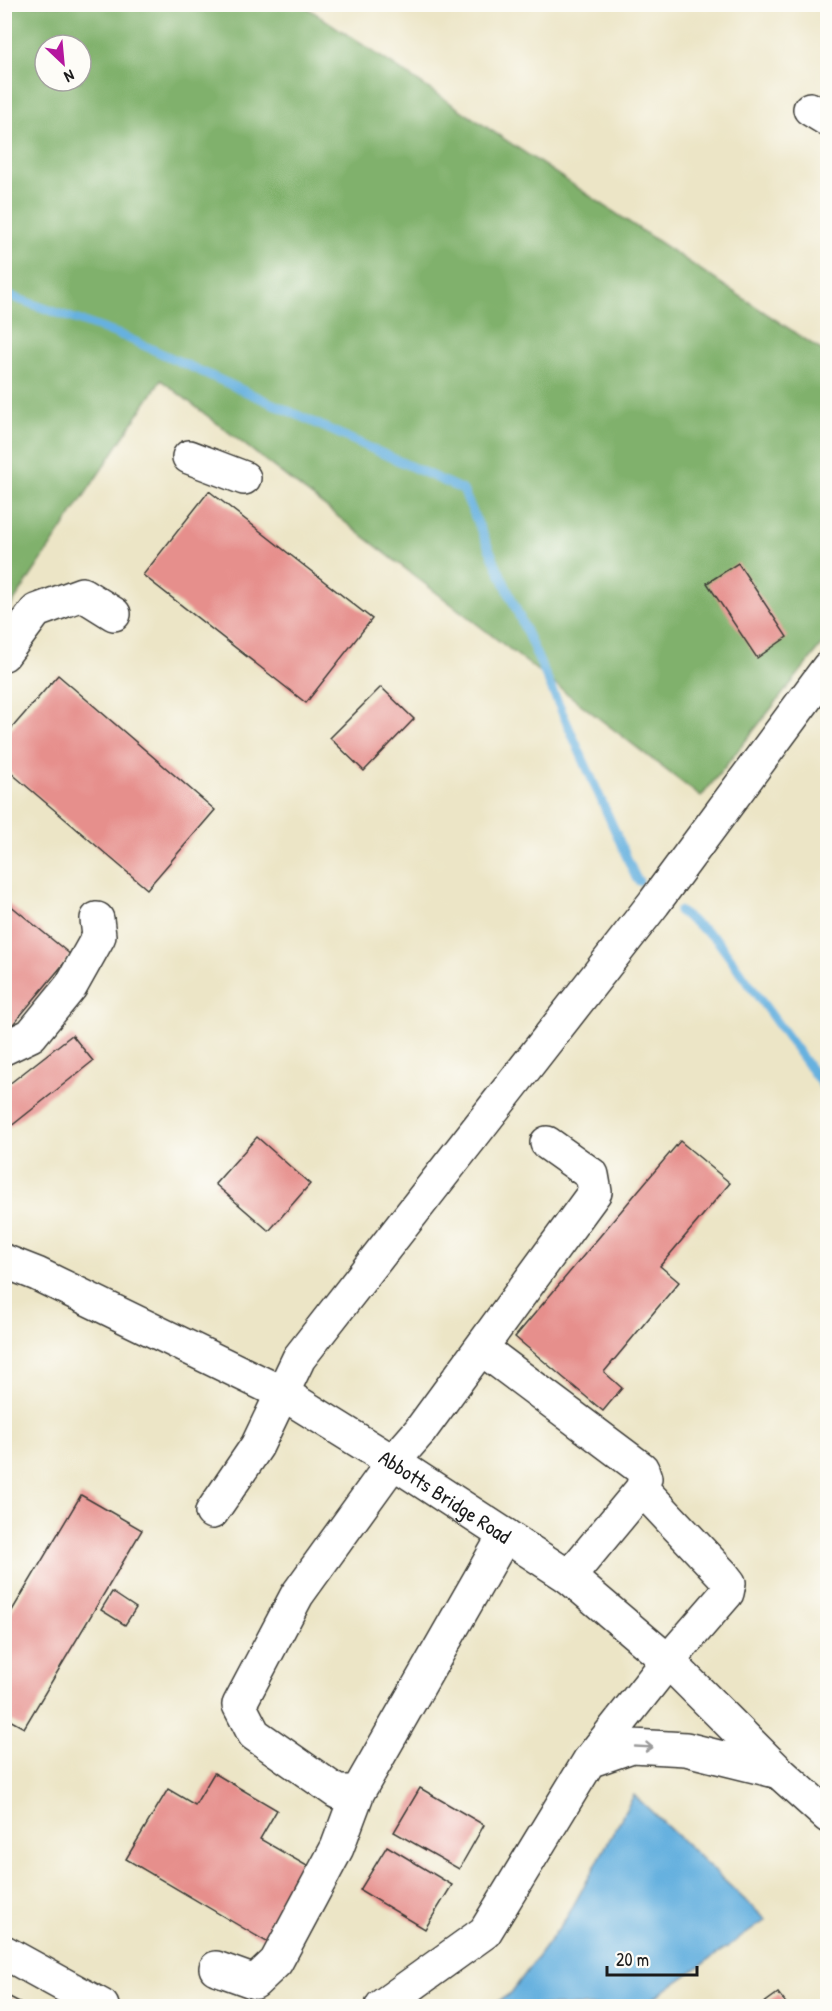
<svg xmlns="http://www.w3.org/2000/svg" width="832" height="2011" font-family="'Patrick Hand',sans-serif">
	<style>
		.forest { fill: #80b16c; stroke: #4e6644; stroke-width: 1.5; fill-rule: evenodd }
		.water { fill: #66b1df; stroke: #41667e; stroke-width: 1.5 }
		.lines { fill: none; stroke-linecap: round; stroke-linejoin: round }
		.stream { stroke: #66b1df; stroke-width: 9 }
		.building { fill: #e68f8c }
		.minor-casing { stroke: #3b3a36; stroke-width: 36 }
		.major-casing { stroke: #3b3a36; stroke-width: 36 }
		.minor { stroke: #fff; stroke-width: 33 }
		.major { stroke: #fff; stroke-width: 33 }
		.oneway { stroke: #999 }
		.labels { text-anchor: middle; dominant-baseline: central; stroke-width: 5; stroke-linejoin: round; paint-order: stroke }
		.street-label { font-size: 21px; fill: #1c1c1c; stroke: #fdfcf7 }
	</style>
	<rect width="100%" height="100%" fill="#fdfcf7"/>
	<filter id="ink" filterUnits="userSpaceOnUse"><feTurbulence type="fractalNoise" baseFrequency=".0167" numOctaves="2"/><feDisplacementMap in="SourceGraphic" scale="12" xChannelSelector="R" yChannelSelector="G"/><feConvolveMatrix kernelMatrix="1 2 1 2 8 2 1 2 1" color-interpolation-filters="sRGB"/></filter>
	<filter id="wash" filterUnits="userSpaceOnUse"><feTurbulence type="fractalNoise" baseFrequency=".008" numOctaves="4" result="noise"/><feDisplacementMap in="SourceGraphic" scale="24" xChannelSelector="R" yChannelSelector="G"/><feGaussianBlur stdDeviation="1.35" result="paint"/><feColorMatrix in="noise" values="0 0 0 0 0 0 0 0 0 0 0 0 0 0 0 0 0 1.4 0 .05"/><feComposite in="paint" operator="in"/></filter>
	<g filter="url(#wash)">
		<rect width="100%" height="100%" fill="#ece5c6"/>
		<path class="forest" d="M5,5h298l524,349v284l-126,159 -540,-417 -156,235zM45,45h36v36h-36z"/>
		<path class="water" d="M634,1795l132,125 -124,86h-151l20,-13 56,-76z"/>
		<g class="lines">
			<path class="stream" d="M4,294l119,42 340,154 173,388 3,3
				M679,911l38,29 111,153"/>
		</g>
		<g id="blocks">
			<path class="building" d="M209,491l163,128 -66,84 -163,-128z
				M738,563l49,74 -30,21 -50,-75z
				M58,675l157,135 -68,79 -143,-122v-30z
				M381,687l33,32 -50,52 -34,-33z
				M4,900l67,55 -67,80z
				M72,1035l21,26 -83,66 -6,-7v-32z
				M257,1137l53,47 -41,47 -54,-47z
				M680,1141l50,42 -70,83 19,16 -75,90 18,16 -19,23 -88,-74z
				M81,1495l61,35 -118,198 -20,-11v-93z
				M112,1592l24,16 -11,17 -24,-15z
				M214,1773l63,37 -17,29 61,35 -44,74 -151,-89 42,-70 27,16z
				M420,1788l64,37 -25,44 -65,-37z
				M387,1846l65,39 -27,44 -65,-39z
				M778,1993l10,13h-28z
				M4,1994l23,12h-23z"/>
		</g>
	</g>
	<g filter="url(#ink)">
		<use href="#blocks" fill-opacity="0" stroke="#3b3a36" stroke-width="1.5"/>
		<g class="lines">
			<g class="minor-casing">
				<path id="minor" d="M810,109l18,11
					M189,457l55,21
					M4,654l32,-43 46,-17 32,20
					M4,1048l27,-13 40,-49 28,-50 -2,-17
					M481,1348l161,121 3,9 -3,11 -73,88
					M212,1512l45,-66 42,-88 355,-455 174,-235
					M505,1535l-147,257h-21l-83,-58 -15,-29 58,-110 96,-133 27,-31 175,-239 -3,-17 -45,-32
					M589,1761l43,-15 54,3 93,23
					M4,1952l98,54
					M216,1968l39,14 21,-20 61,-114 21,-56
					M382,2006l103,-74 104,-171 79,-100 59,-68 2,-10 -7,-9 -80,-85"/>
			</g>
			<g class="major-casing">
				<g id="major">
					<path id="s1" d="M4,1261l33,13 245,119 111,69 176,115 99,84 111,111 49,44"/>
				</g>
			</g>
			<use href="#minor" class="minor"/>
			<use href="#major" class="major"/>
		</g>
		<defs><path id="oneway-shaft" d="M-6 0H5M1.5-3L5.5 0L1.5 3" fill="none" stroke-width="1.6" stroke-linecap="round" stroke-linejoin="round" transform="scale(1.5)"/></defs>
		<use class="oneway" href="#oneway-shaft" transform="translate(644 1747) rotate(3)"/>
	</g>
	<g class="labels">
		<g class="street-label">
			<text stroke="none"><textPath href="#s1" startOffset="501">Abbotts Bridge Road</textPath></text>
		</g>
	</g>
	<rect width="832" height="2011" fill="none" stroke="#fdfcf7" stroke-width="24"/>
	<g transform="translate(63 63) rotate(154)"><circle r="28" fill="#fdfcf7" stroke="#a3a29f" stroke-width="1.5"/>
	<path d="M0-4.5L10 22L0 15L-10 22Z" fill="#b5179e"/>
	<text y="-9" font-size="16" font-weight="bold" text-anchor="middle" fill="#1c1c1c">N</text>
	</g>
	<path d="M607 1966v9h90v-9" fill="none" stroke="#1c1c1c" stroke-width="3"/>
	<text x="616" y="1966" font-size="18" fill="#1c1c1c" stroke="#fdfcf7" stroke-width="4.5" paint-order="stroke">20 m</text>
</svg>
